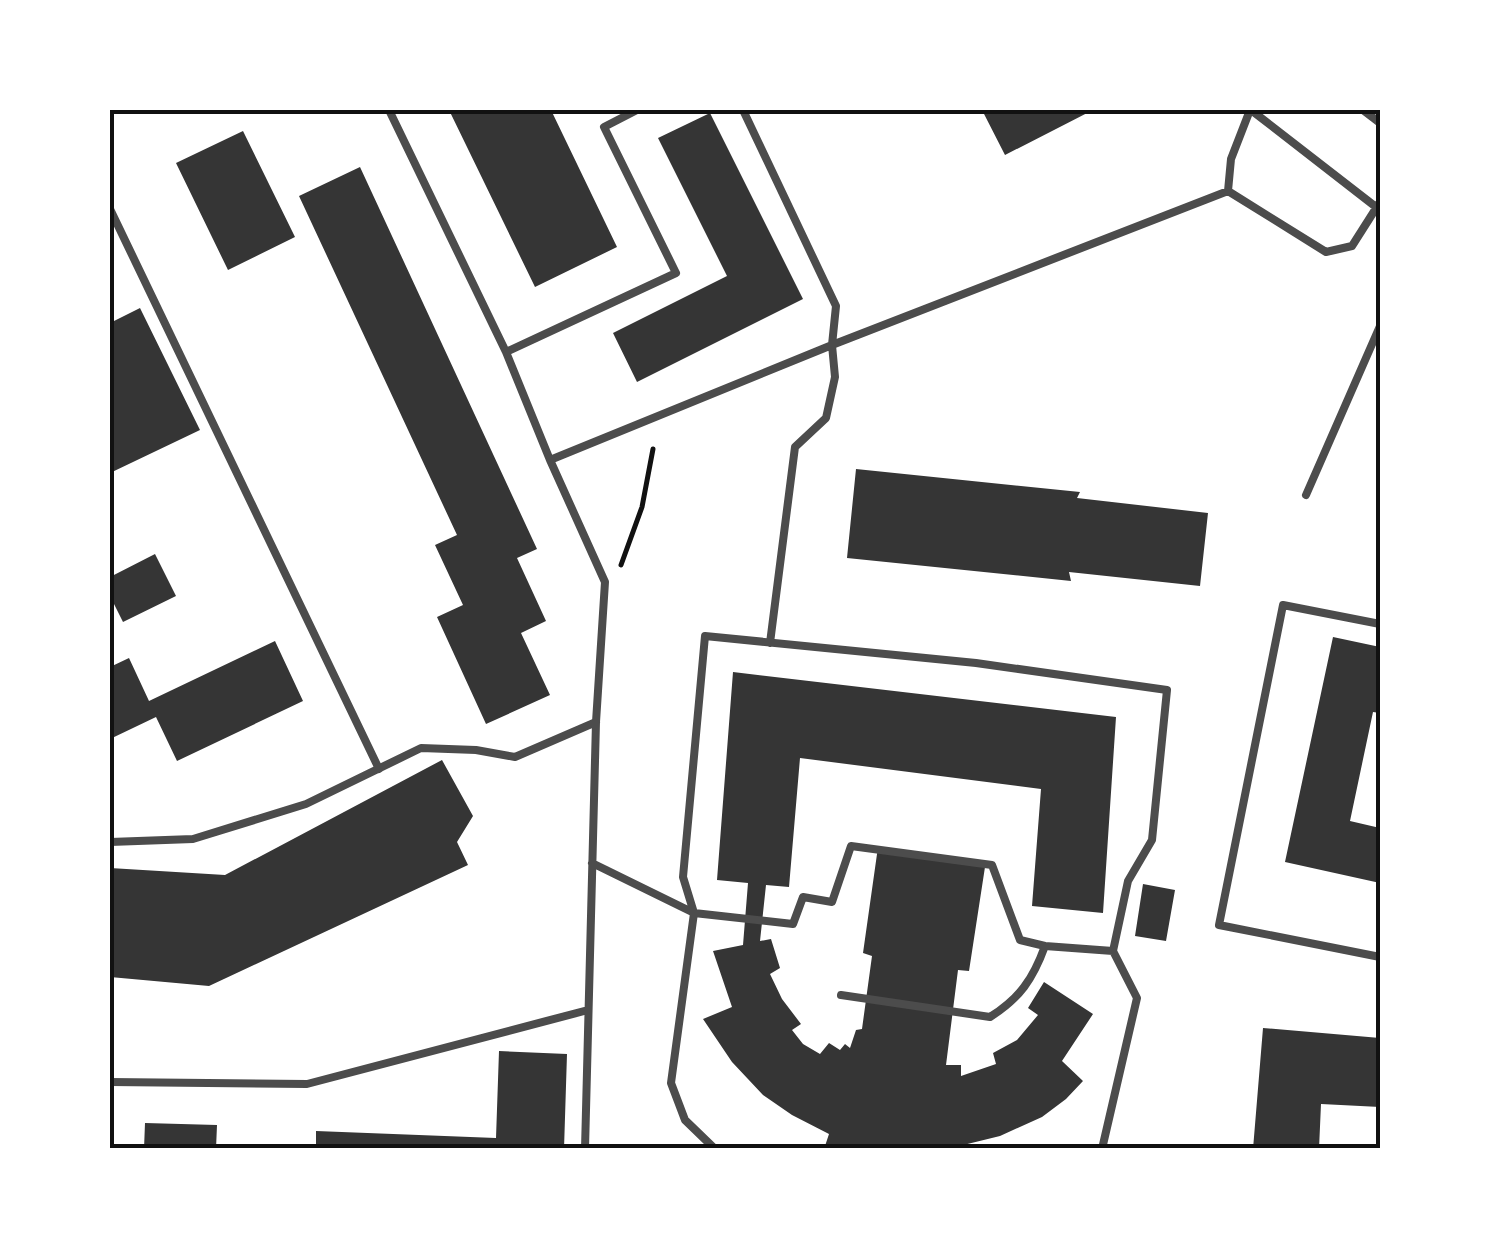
<svg xmlns="http://www.w3.org/2000/svg" width="1490" height="1259" font-family="Barlow,sans-serif">
	<style>
		.building { fill: #353535 }
		.lines { fill: none; stroke-linecap: round; stroke-linejoin: round }
		.path { stroke: #111; stroke-width: 5 }
		.service { stroke: #4c4c4c; stroke-width: 8 }
		.neatline { fill: none; stroke: #111; stroke-width: 4 }
	</style>
	<rect width="100%" height="100%" fill="#fff"/>
	<path class="building" d="M449,110h102l66,137 -82,40z
		M982,110h111l-88,45z
		M710,113l93,186 -166,83 -24,-49 114,-57 -69,-138z
		M243,131l52,106 -67,33 -52,-107z
		M360,167l177,382 -20,9 29,63 -25,12 29,62 -64,29 -49,-107 26,-12 -28,-60 22,-10 -158,-339z
		M140,308l60,122 -90,43v-150z
		M856,469l224,23 -3,6 131,15 -8,73 -131,-14 2,9 -224,-23z
		M155,554l21,42 -53,26 -13,-26v-19z
		M1333,637l47,10v66l-7,-1 -23,109 30,7v55l-95,-21z
		M275,641l28,60 -126,60 -21,-44 -46,22v-72l19,-9 20,43z
		M733,672l383,45 -13,196 -71,-7 9,-117 -241,-31 -11,129 -23,-2 -6,56 11,-2 9,29 -10,6 12,25 19,25 -9,6 11,14 17,10 9,-11 11,7 5,-6 5,4 6,-18 6,-1 10,-73 -9,-3 15,-106 107,20 -16,104 -11,-1 -12,95h15v11l35,-12 -3,-11 24,-13 21,-25 -10,-7 16,-26 49,32 -31,47 21,20 -17,18 -24,18 -42,19 -53,13h-123l5,-15 -37,-19 -29,-20 -31,-33 -29,-43 29,-12 -19,-56 30,-6 5,-62 -31,-3z
		M442,760l31,56 -16,26 11,23 -259,121 -99,-9v-109l115,7z
		M1143,884l32,6 -9,51 -31,-5z
		M1263,1028l117,10v69l-59,-3 -2,45h-66z
		M499,1051l68,3 -3,95h-248v-18l180,7z
		M145,1123l72,2 -1,24h-72z"/>
	<g class="lines">
		<path class="path" d="M621,565l21,-58 11,-58"/>
		<path class="service" d="M389,110l117,242 44,108 282,-115 396,-154 3,-32 19,-49
			M743,110l93,196 -4,39 3,32 -9,41 -31,29 -25,196
			M1251,110l125,97
			M1363,110l17,13
			M1228,191l98,61 26,-6 28,-44
			M110,209l269,560
			M506,352l170,-79 -72,-146 33,-17
			M550,460l55,122 -9,140 -11,427
			M1306,495l74,-169
			M1380,624l-97,-19 -64,320 161,32
			M110,842l83,-3 113,-35 115,-56 55,2 39,7 81,-35
			M592,863l102,50 99,11 10,-27 29,5 19,-56 141,19 28,75 25,6 68,5
			M841,995l149,22c30,-19 43,-38 55,-71
			M110,1082l197,2 281,-74
			M715,1149l-30,-29 -14,-37 23,-170 -11,-36 22,-241 271,27 191,27 -15,150 -24,41 -15,70 24,47 -35,151"/>
	</g>
	<rect width="1490" height="1259" fill="none" stroke="#ffffff" stroke-width="225"/>
	<rect x="112" y="112" width="1266" height="1034" class="neatline"/>
</svg>
